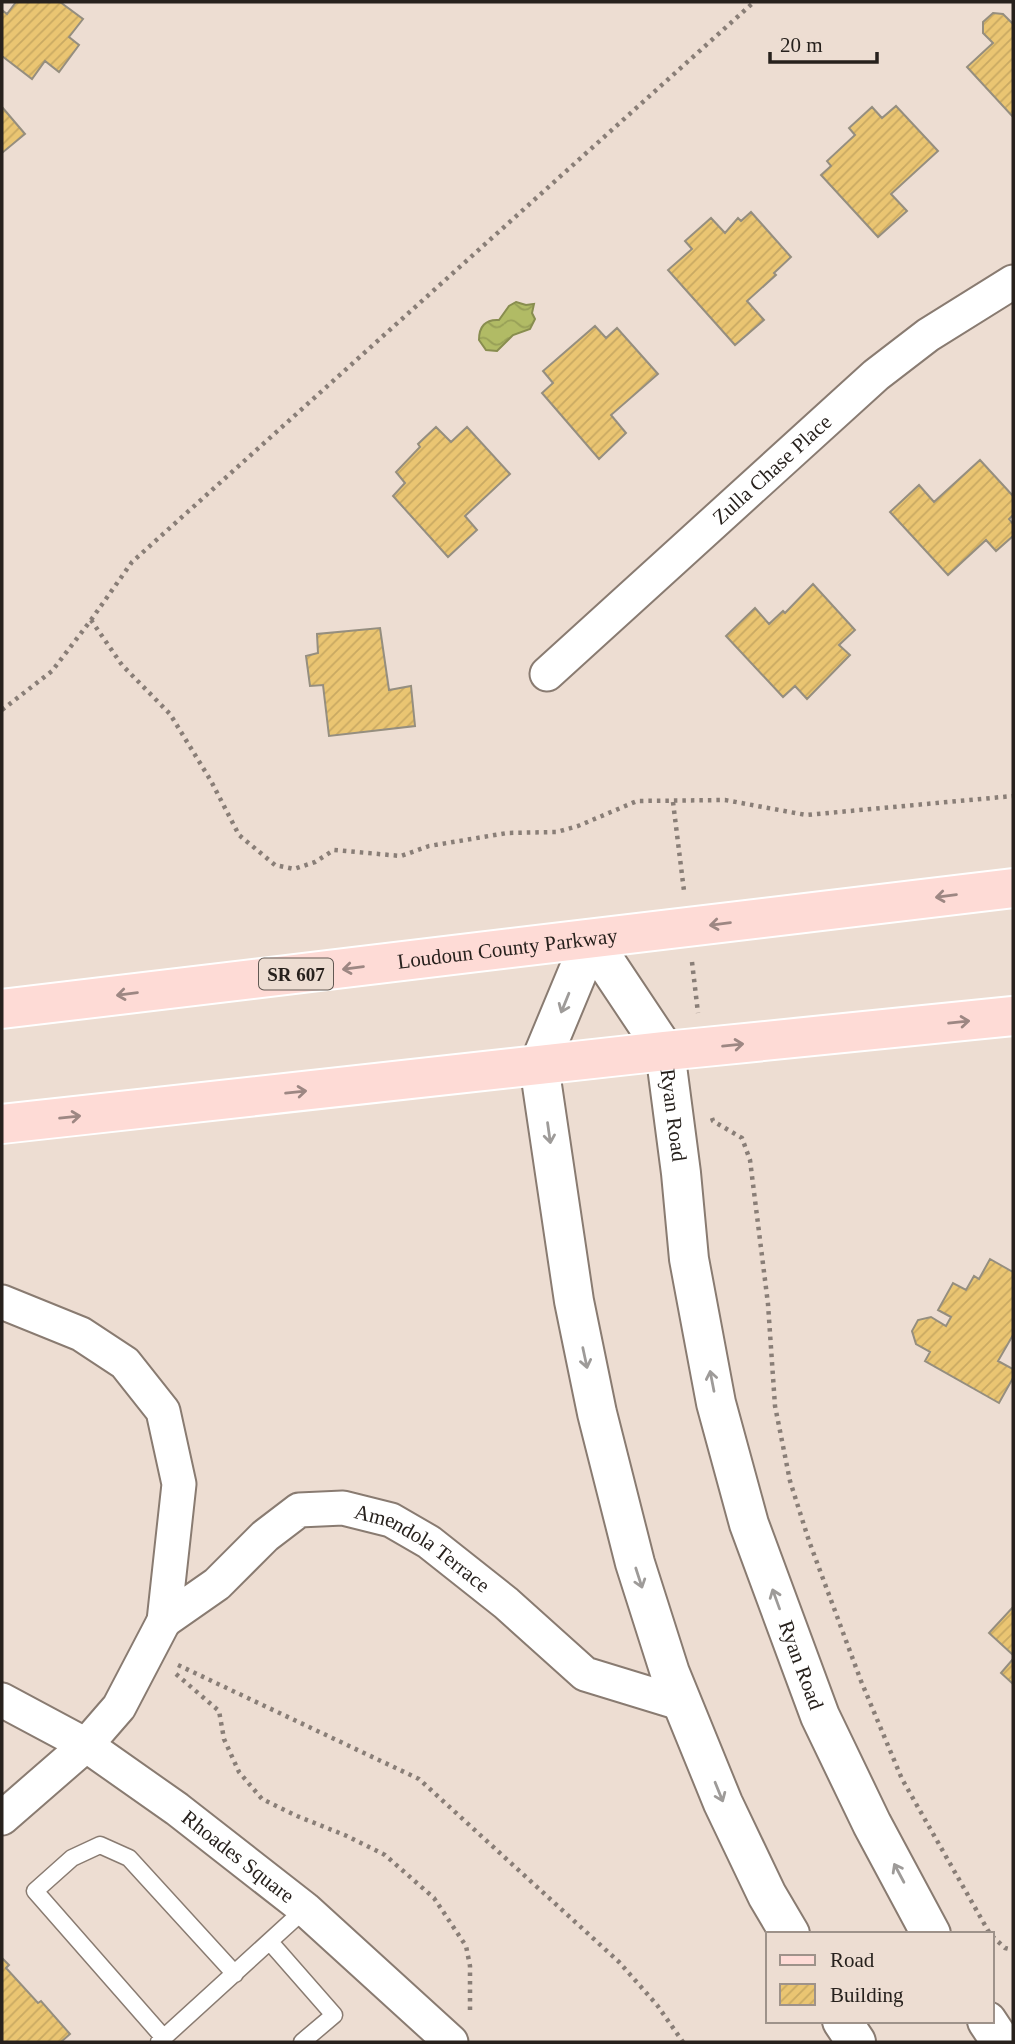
<svg xmlns="http://www.w3.org/2000/svg" width="1015" height="2044" font-family="Georgia,serif">
	<style>
		.water { fill: url(#water-waves); stroke: #888d4f; stroke-width: 2 }
		.building { fill: url(#building-hatch); stroke: #958e7f; stroke-width: 2 }
		.lines { fill: none; stroke-linecap: round; stroke-linejoin: round }
		.lane-casing { stroke: #897b71; stroke-width: 19 }
		.street-casing { stroke: #897b71; stroke-width: 37 }
		.secondary-casing { stroke: #897b71; stroke-width: 42 }
		.primary-casing { stroke: #fff; stroke-width: 42 }
		.path { stroke: #897e77; stroke-width: 4.5; stroke-dasharray: 3.5 5; stroke-linecap: butt }
		.lane { stroke: #fff; stroke-width: 16 }
		.street { stroke: #fff; stroke-width: 33 }
		.secondary { stroke: #fff; stroke-width: 38 }
		.primary { stroke: #fedbd6; stroke-width: 38 }
		.oneway { stroke: #9d8783 }
		.oneway2 { stroke: #9e9b99 }
		.labels { text-anchor: middle; dominant-baseline: central; stroke-width: 6; stroke-linejoin: round; paint-order: stroke }
		.shield { fill: #edddd2; stroke: #625953; stroke-width: 2 }
		.shield-label { font-size: 19px; font-weight: bold; fill: #27211d }
		.street-label { font-size: 21px; fill: #27211d; stroke: #edddd2 }
	</style>
	<defs>
		<pattern id="water-waves" width="16" height="10" patternUnits="userSpaceOnUse" patternTransform="scale(1.75)"><rect width="16" height="10" fill="#b1bb65"/><path d="M0 5q4-4 8 0t8 0" fill="none" stroke="#98a057"/></pattern>
		<pattern id="building-hatch" width="6" height="6" patternUnits="userSpaceOnUse" patternTransform="scale(1.75)"><rect width="6" height="6" fill="#eac572"/><path d="M-1 1l2-2M0 6l6-6M5 7l2-2" fill="none" stroke="#c9a962"/></pattern>
	</defs>
	<rect width="100%" height="100%" fill="#edddd2"/>
	<path class="water" d="M516,302l10,3 8,-1 -2,9 3,6 -5,10 -17,6 -16,16 -11,-1 -7,-10c0,-13 6,-21 20,-20l10,-14z"/>
	<path class="building" d="M16,2h44l23,17 -14,18 10,8 -20,27 -14,-11 -13,18 -30,-23v-46l5,4z
		M993,13l10,1 10,10v93l-46,-50 26,-24 -10,-10v-11z
		M896,106l42,45 -47,43 16,17 -29,26 -57,-62 10,-9 -4,-5 28,-26 -6,-7 23,-21 10,11z
		M2,107l23,27 -23,19z
		M751,212l40,45 -17,16 2,2 -29,26 17,19 -29,25 -67,-75 24,-21 -7,-8 26,-23 14,15 13,-15 3,3z
		M595,326l11,12 11,-10 41,46 -47,41 15,18 -27,26 -57,-66 11,-10 -10,-12z
		M436,427l15,15 16,-15 43,47 -45,42 12,14 -29,27 -55,-61 12,-13 -9,-11 24,-25 -2,-3z
		M980,460l33,36v19l-4,4 4,5v12l-17,15 -10,-11 -38,35 -58,-63 29,-27 15,17z
		M813,584l42,46 -16,15 11,10 -43,44 -12,-13 -12,11 -57,-61 29,-28 14,16 14,-13 2,2z
		M380,628l9,62 22,-4 4,40 -86,10 -6,-51 -13,1 -4,-30 12,-3 -1,-19z
		M990,1259l23,13v63l-15,26 15,8v9l-14,25 -74,-42 5,-9 -14,-8 -4,-13 6,-11 13,-3 15,9 5,-9 -13,-7 15,-27 13,7 8,-14 5,3z
		M1013,1607v48l-24,-22z
		M1013,1659v25l-12,-11z
		M2,1958l7,7 -3,3 32,35 3,-2 29,33 -9,8h-59z"/>
	<g class="lines">
		<g class="lane-casing">
			<path id="lane" d="M270,1942l64,73 -32,27
				M164,2038l-129,-147 37,-33 28,-13 29,13 106,116
				M159,2042l146,-133"/>
		</g>
		<g class="street-casing">
			<g id="street">
				<path id="s1" d="M547,674l329,-299 52,-40 85,-53"/>
				<path id="s2" d="M2,1302l79,32 44,29 38,48 16,73 -15,137 53,-37 48,-48 34,-26 44,-2 48,12 38,22 77,61 79,71 98,30"/>
				<path id="s3" d="M2,1700l84,45 91,64 128,100 146,133"/>
				<path d="M2,1818l84,-73 33,-38 45,-86"/>
			</g>
		</g>
		<g class="secondary-casing">
			<g id="secondary">
				<path id="s4" d="M591,940l74,111 16,122 8,86 27,144 33,121 71,192 52,108 59,110"/>
				<path d="M591,940l-52,125 35,236 23,112 38,150 35,110 53,130 44,92 23,39"/>
				<path d="M842,2021l14,21"/>
				<path d="M987,2021l14,21"/>
			</g>
		</g>
		<g class="primary-casing">
			<g id="primary">
				<path id="s5" d="M2,1009l1011,-121"/>
				<path d="M2,1124l663,-73 348,-35"/>
			</g>
		</g>
		<path class="path" d="M91,620l41,-58 622,-560
			M2,710l50,-39 39,-51 31,45 48,49 41,67 28,54 36,30 19,4 21,-7 19,-12 67,6 28,-10 78,-13 50,-1 21,-6 59,-25 88,-1 81,15 207,-19
			M673,802l11,89
			M692,962l6,51
			M712,1118l1,3 29,17 8,22 18,144 7,102 15,75 19,60 52,140 41,98 88,155
			M178,1665l241,114 200,183 38,43 26,37
			M176,1674l43,37 5,28 15,33 23,27 35,17 50,20 38,19 49,43 32,48 4,20v46
			M992,1936l13,12 8,2"/>
		<use href="#lane" class="lane"/>
		<use href="#street" class="street"/>
		<use href="#secondary" class="secondary"/>
		<use href="#primary" class="primary"/>
	</g>
	<defs><path id="oneway-shaft" d="M-6 0H5M1.5-3L5.5 0L1.5 3" fill="none" stroke-width="1.6" stroke-linecap="round" stroke-linejoin="round" transform="scale(1.75)"/></defs>
	<g class="oneway">
		<use href="#oneway-shaft" transform="translate(946 896) rotate(173)"/>
		<use href="#oneway-shaft" transform="translate(720 924) rotate(173)"/>
		<use href="#oneway-shaft" transform="translate(353 968) rotate(173)"/>
		<use href="#oneway-shaft" transform="translate(127 994) rotate(173)"/>
		<use href="#oneway-shaft" transform="translate(959 1022) rotate(-6)"/>
		<use href="#oneway-shaft" transform="translate(733 1045) rotate(-6)"/>
		<use href="#oneway-shaft" transform="translate(296 1092) rotate(-6)"/>
		<use href="#oneway-shaft" transform="translate(70 1117) rotate(-6)"/>
	</g>
	<g class="oneway2">
		<use href="#oneway-shaft" transform="translate(565 1003) rotate(112)"/>
		<use href="#oneway-shaft" transform="translate(549 1133) rotate(82)"/>
		<use href="#oneway-shaft" transform="translate(585 1358) rotate(78)"/>
		<use href="#oneway-shaft" transform="translate(712 1381) rotate(-101)"/>
		<use href="#oneway-shaft" transform="translate(639 1578) rotate(72)"/>
		<use href="#oneway-shaft" transform="translate(776 1599) rotate(-110)"/>
		<use href="#oneway-shaft" transform="translate(719 1792) rotate(68)"/>
		<use href="#oneway-shaft" transform="translate(899 1873) rotate(-118)"/>
	</g>
	<g class="labels">
		<rect class="shield" x="259" y="958.5" width="74" height="31" rx="5"/>
		<g class="shield-label">
			<text x="296" y="974">SR 607</text>
		</g>
		<g class="street-label">
			<text stroke="none"><textPath href="#s1" startOffset="304">Zulla Chase Place</textPath></text>
			<text stroke="none"><textPath href="#s5" startOffset="509">Loudoun County Parkway</textPath></text>
			<text stroke="none"><textPath href="#s4" startOffset="198">Ryan Road</textPath></text>
			<text stroke="none"><textPath href="#s2" startOffset="721">Amendola Terrace</textPath></text>
			<text stroke="none"><textPath href="#s4" startOffset="765">Ryan Road</textPath></text>
			<text stroke="none"><textPath href="#s3" startOffset="284">Rhoades Square</textPath></text>
		</g>
	</g>
	<rect width="1015" height="2044" fill="none" stroke="#27211d" stroke-width="7"/>
	<rect x="766" y="1932" width="228" height="91" fill="#edddd2" stroke="#9e928a" stroke-width="2"/>
	<rect x="780" y="1955" width="35" height="10" fill="#fedbd6" stroke="#9e928a" stroke-width="2"/>
	<text x="830" y="1967" font-size="21" fill="#27211d">Road</text>
	<rect x="780" y="1984" width="35" height="21" fill="url(#building-hatch)" stroke="#9e928a" stroke-width="2"/>
	<text x="830" y="2002" font-size="21" fill="#27211d">Building</text>
	<path d="M770 52v10h107v-10" fill="none" stroke="#27211d" stroke-width="3.5"/>
	<text x="780" y="52" font-size="21" fill="#27211d" stroke="#edddd2" stroke-width="5" paint-order="stroke">20 m</text>
</svg>
